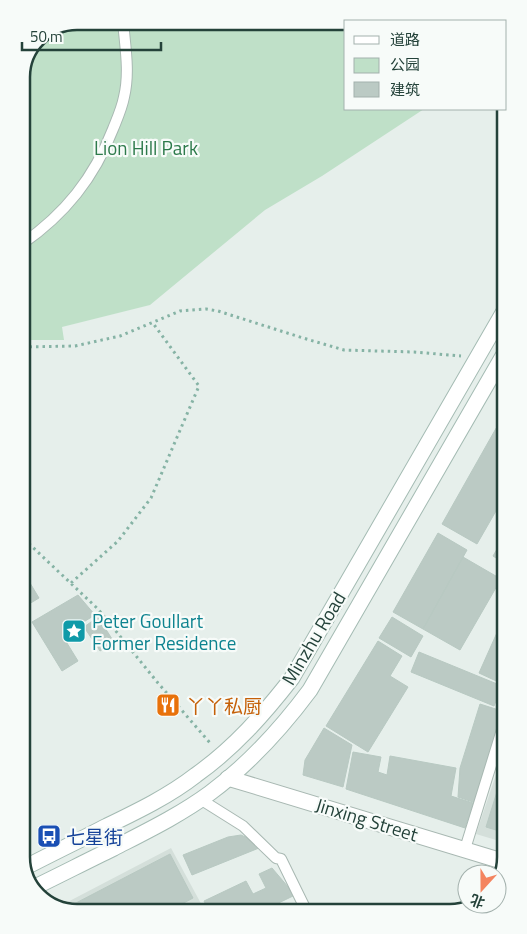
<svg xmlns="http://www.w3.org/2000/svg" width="527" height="934" font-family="'Titillium Web','Noto Sans SC',sans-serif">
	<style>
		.built { fill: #d4dfda }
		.green { fill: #bfe0c8 }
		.building { fill: #bbcac4; stroke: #b8c9c2 }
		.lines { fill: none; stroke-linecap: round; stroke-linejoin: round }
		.service-casing { stroke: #a8b8b2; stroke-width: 12 }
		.minor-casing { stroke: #a8b8b2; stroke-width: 17 }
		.secondary-casing { stroke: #a4bbb3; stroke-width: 17 }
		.path { stroke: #86b3a5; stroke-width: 3; stroke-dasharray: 2.5 4; stroke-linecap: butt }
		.service { stroke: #fff; stroke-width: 10 }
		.minor { stroke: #fff; stroke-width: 15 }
		.secondary { stroke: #fff; stroke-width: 15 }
		.labels { text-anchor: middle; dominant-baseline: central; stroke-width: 4.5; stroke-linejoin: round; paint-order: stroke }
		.park-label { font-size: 19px; fill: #2d7a4b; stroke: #f7fbf9 }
		.culture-label { font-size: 19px; fill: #0d838f; stroke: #f7fbf9; text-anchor: start }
		.street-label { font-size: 19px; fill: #24423a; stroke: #f7fbf9 }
		.food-label { font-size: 19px; fill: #c56008; stroke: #f7fbf9; text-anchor: start }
		.transit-label { font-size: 19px; fill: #164399; stroke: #f7fbf9; text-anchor: start }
		.rim { fill: none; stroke: #24423a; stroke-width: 2.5 }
	</style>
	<rect width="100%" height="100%" fill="#e6efeb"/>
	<path class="built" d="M505,748l1,95 -30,-9z
		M171,848l34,63 -132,2 -15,-6z"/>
	<path class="green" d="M77,21h269v88h78l-102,67 -57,34 -115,95 -88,22 2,13h-41l-2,-267 17,-36z"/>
	<path class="building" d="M503,416l1,81 -27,47 -35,-20z
		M438,533l29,17 -44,79 -30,-17z
		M504,537v26l-11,-7z
		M463,557l38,22 -41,71 -37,-21z
		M24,573l15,25 -15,9z
		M78,595l17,20 -33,20 16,26 -16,10 -30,-49z
		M98,617l16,25 -14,9 -16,-24z
		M392,617l31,19 -12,21 -32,-19z
		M504,617l1,68 -26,-12z
		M378,641l24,15 -12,20 18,11 -40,65 -42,-26z
		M419,652l83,34 -8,20 -83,-34z
		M480,704l25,8v10l-26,82 -21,-7 2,-29z
		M324,728l28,17 -9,42 -40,-12 2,-15z
		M353,752l28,5 -3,15 9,3 3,-19 66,12 -5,28 22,7 -8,25 -119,-39z
		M505,766l1,67 -20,-6z
		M241,835l11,5 5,4 2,4 -67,27 -9,-20 45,-18z
		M170,854l23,44 -26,14 -88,1 -5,-9z
		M272,868l17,20 4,8 -31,15h-53l-5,-10 42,-20 7,13 13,-6 -7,-14z
		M467,879v25h10l-5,4 -9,1 -2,-9z"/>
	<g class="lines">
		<g class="service-casing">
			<path id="service" d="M22,244c43,-30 72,-66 91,-115 4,-10 9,-21 11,-32 6,-25 1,-51 -1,-76
				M200,799l43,27 33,32 5,1 25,51
				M465,849l40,-129"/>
		</g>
		<g class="minor-casing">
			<path id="minor" d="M228,778l277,84"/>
		</g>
		<g class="secondary-casing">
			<path id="secondary" d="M26,867c27,-14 54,-27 81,-41 31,-15 62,-30 89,-51 38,-27 68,-61 96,-97l211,-365
				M33,888c27,-13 54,-27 81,-40 33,-17 66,-33 96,-55 39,-29 71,-64 100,-103l193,-334"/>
		</g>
		<path class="path" d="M23,347l52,-1 45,-10 60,-25 26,-2 12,2 85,27 41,12 70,2 47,4
			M24,539l74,70 60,74 53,61
			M71,583l47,-42 33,-43 48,-112 -47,-64"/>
		<use href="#service" class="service"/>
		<use href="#minor" class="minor"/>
		<use href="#secondary" class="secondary"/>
	</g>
	<defs>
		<g id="sight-square" transform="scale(1.25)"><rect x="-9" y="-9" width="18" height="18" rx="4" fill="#0f9aa8" stroke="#f7fbf9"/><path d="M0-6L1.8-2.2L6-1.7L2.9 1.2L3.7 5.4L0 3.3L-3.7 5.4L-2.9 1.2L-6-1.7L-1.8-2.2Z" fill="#fff"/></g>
		<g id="restaurant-square" transform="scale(1.25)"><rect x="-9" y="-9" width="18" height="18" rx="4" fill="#e8710a" stroke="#f7fbf9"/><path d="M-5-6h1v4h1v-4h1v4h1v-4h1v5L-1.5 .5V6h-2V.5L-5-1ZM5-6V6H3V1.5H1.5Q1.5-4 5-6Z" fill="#fff"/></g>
		<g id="bus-square" transform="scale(1.25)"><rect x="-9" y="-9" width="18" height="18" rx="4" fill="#1a4fb4" stroke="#f7fbf9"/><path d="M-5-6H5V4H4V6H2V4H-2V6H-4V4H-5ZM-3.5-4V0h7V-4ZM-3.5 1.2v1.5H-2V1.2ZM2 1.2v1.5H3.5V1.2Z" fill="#fff"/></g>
	</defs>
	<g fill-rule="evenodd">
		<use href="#sight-square" x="74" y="631"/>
		<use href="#restaurant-square" x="168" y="705"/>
		<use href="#bus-square" x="49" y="836"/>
	</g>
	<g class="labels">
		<g class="park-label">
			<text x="146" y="147">Lion Hill Park</text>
		</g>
		<g class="culture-label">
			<text x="92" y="620">Peter Goullart<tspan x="92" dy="22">Former Residence</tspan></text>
		</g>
		<g class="street-label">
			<text transform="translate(313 638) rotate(-59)">Minzhu Road</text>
			<text transform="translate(367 819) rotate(17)">Jinxing Street</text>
		</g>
		<g class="food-label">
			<text x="186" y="705">丫丫私厨</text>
		</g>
		<g class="transit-label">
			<text x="66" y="836">七星街</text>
		</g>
	</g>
	<path d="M0 0H527V934H0ZM77 30H450A47 47 0 0 1 497 77V857A47 47 0 0 1 450 904H77A47 47 0 0 1 30 857V77A47 47 0 0 1 77 30Z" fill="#f7fbf9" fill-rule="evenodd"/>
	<path class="rim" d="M77 30H450A47 47 0 0 1 497 77V857A47 47 0 0 1 450 904H77A47 47 0 0 1 30 857V77A47 47 0 0 1 77 30Z"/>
	<rect x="344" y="20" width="162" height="90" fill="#f7fbf9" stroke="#a3b1ad"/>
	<rect x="354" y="36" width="25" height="8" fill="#ffffff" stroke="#a3b1ad"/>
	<text x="390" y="45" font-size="15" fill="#24423a">道路</text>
	<rect x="354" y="58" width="25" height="15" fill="#bfe0c8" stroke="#a3b1ad"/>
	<text x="390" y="70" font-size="15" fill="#24423a">公园</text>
	<rect x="354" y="82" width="25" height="15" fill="#bbcac4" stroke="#a3b1ad"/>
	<text x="390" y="95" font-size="15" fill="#24423a">建筑</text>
	<g transform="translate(482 889) rotate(201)"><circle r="24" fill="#f7fbf9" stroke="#a3b1ad"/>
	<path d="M0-4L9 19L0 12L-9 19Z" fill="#f4845f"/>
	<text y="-8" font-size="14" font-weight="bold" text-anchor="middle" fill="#24423a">北</text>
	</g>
	<path d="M22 42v8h139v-8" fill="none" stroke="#24423a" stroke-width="2.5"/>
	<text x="30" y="42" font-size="15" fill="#24423a" stroke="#f7fbf9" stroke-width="4" paint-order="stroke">50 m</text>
</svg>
